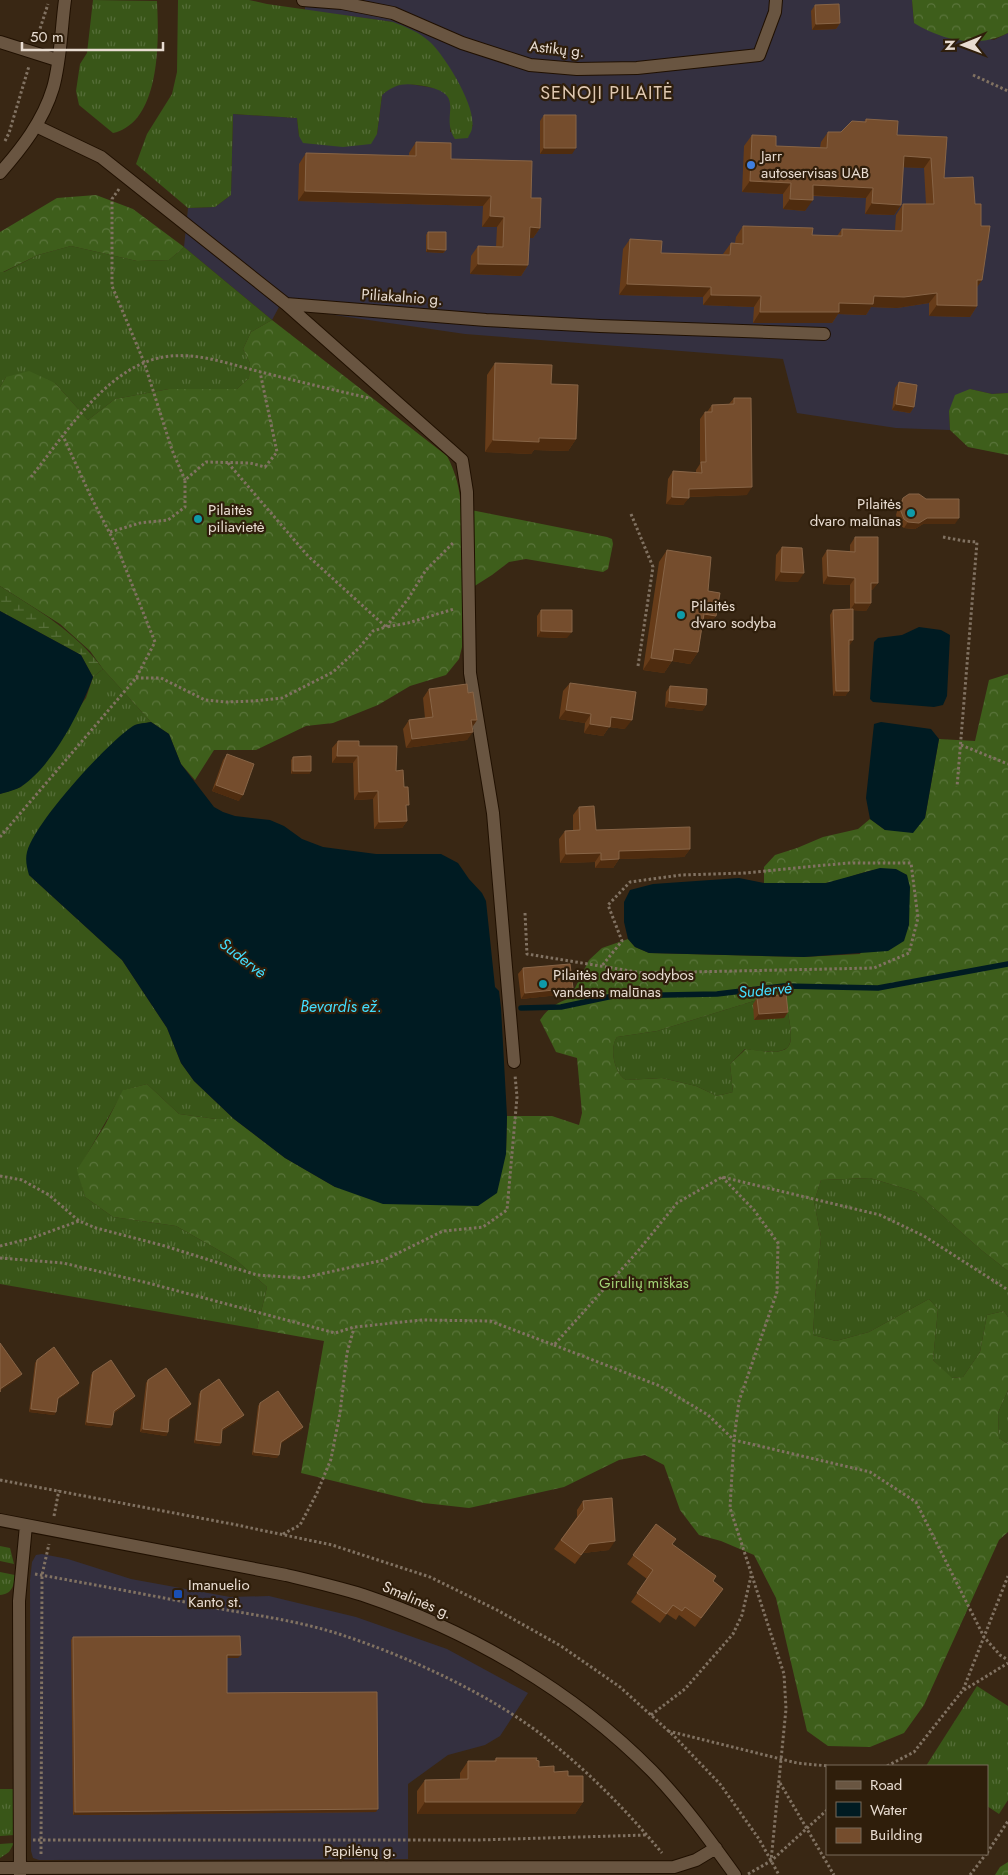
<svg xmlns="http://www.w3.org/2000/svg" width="1008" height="1875" font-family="Jost,sans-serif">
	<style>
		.industrial { fill: #343040 }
		.grass { fill: url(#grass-tufts) }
		.forest { fill: url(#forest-crowns); fill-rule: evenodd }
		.wetland { fill: url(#wetland-marsh) }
		.water { fill: #001b22 }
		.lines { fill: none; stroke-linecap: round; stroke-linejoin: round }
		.stream { stroke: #001b22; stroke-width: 5.5 }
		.minor-casing { stroke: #201001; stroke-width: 14 }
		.path { stroke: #817262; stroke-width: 3; stroke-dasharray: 2.5 2.5; stroke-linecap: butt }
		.minor { stroke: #695541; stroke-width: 12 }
		.wall { fill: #673c19 }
		.shaded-wall { fill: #4f2c0f }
		.building { fill: #754d2d; stroke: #876446 }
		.shop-dot { fill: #3f7fe0; stroke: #2f1e0b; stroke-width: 2 }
		.culture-dot { fill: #0f9aa8; stroke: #2f1e0b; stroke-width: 2 }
		.transit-dot { fill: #1a4fb4; stroke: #2f1e0b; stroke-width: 2 }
		.labels { text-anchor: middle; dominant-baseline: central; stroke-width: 4.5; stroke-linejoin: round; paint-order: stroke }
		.street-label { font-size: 15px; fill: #e8dcd1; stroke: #2f1e0b }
		.poi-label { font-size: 15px; fill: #e8dcd1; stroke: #2f1e0b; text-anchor: start }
		.park-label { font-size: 15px; fill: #a2d275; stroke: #2f1e0b }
		.water-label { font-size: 16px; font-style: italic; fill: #43ddfd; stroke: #2f1e0b }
		.quarter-label { font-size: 18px; letter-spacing: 1px; fill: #dfc8b1; stroke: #2f1e0b }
	</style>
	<defs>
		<pattern id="grass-tufts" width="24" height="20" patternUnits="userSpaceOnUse" patternTransform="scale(1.25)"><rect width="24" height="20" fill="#395618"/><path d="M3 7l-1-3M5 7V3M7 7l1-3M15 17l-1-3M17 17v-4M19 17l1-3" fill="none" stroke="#566e39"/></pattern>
		<pattern id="forest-crowns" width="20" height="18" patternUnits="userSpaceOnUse" patternTransform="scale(1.25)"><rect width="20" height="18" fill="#3e5e1b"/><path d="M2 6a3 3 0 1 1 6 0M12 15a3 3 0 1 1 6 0" fill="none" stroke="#5a743b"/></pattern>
		<pattern id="wetland-marsh" width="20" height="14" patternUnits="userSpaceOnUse" patternTransform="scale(1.25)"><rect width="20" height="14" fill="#395618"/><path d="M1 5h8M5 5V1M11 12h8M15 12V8" fill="none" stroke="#566e39"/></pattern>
	</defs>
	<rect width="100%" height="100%" fill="#392714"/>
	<path class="industrial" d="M305,0h607l2,23 80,17 14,-7v360l-16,1 -22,-5 -21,22 1,19 -54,-2 -99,-15 -14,-54 -318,-25 -186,-27 -7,13 -88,-73 4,-39 27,-1 16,-12 2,-81 64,4 2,18 78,-2 5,-39 9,-8 13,-4 36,6 8,7 4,12 -2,24 23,-6 -80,-104 -88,-12z
		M42,1554l26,5 63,20 99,18 39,-1 87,21 91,32 81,44 -28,43 -15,9 -37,10 -40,29v75l-369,1 -6,-2 -2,-7 -1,-271 2,-18 4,-7z"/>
	<path class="grass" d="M93,0l64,1c2,39 4,121 -44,132l-34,-28 -3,-14 4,-27 7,-11z
		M178,0h71l18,4 126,18c13,5 26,10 37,20 15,14 47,65 42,86 0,3 -3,7 -4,10l-13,1c-17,-25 17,-47 -38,-54 -15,-2 -23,0 -35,10l-5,39 -6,10 -28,3 -40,-4 -4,-7 -2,-18 -64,-4 -2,81 -16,12 -27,1 -52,-44 11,-30 25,-40 5,-22z
		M71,246l66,15 32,-1 15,-13 88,73 -21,12 -8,17 7,14 -1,15 -12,11h-68l-54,10 -27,21 -33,-37 -49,-6 -6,10v-115h4l34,-17z
		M103,669l48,53 -16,3 -106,150 93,85 45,68 14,35 13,18 40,38h-18l-37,-5 -32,-30 -23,6 -46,80 7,27 28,20 63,9 60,34 31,27 -10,42 -257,-45v-490l21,-7 65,-89 7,-21z
		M757,1000l29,1c8,47 13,56 -41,48l-15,15 3,28 -16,4 -21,-10 -34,-8 -36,2c-12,-7 -17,-32 -9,-43l40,-6z
		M870,1178l46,14 64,57 28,22v46l-4,-6 -17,4 -7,37 -17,25 -12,1 -18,-18 5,-51 -9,-10 -60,33 -33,9 -23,-6 2,-37 6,-61 -7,-35 7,-22z
		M1008,1390v54l-9,-6 -1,-25z
		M0,1546l10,2 4,16 -14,-3z
		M0,1572l15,3c-1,11 -3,19 -15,20z
		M977,1686l31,20v94l-9,14 -12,-8v-40h-61z
		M0,1789h15v46l-15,1z
		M14,1843l-5,9 -9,6v-14z"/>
	<path class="forest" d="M912,0h96v33c-31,16 -66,7 -94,-10z
		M96,195l37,14 51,38 -15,13 -32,1 -66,-15 -33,9 -35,17h-3v-40l57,-34z
		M272,320l175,136c9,17 13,33 14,52l146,29 5,2 1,5 -5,25 -5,3 -77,-13 -17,3 -17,13 -30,19v53l-3,12 -13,16 -36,11 -32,19 -45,18 -27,3 -50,24h-42l-19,30 -14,-16 -12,-30 -18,-12 -48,-53 -13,-18 -30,-27 -60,-38v-199l6,-10 23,-6 26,12 33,37 27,-21 54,-10h68l12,-11 1,-15 -7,-14 8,-17z
		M970,389l22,5 16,-1v62l-40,-8 -18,-17 -1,-19 6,-16z
		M1008,674v597l-28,-22 -64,-57 -46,-14 -49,2 -7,22 7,35 -6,61 -2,37 23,6 33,-9 60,-33 9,10 -5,51 19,18 11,-1 17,-25 7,-37 17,-4 4,6v73l-10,23 1,25 9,6v88l-9,8 -75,165 -20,28 -34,14 -42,-1 -21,-15 -31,-133 -22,-43 -33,-14 -22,-6 -19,-25 -16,-45 -19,-10 -26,5 -55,27 -95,21 -45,-5 -123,-30 23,-132 -67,-12 10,-42 -31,-27 -60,-34 -63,-9 -28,-20 -8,-27 28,-45 18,-35 24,-6 32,30 37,5h18l51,39 50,29 171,-33 1,-38h45l27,9 3,-12 -5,-55 -21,-6 -16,-32c8,-12 17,-17 30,-22l19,-38 13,-12 26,-9 7,8 14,6 155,4 56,-3 47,-79c-29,-16 -52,4 -82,8 -20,3 -41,1 -61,0v-16l11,-12 22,-7 26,-11 35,-8 12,-10 15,11 40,-12 14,-79 36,2 14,-61zM757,1000l29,1c8,47 13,56 -40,48l-16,15 3,28 -16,4 -21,-10 -34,-8 -36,2c-12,-7 -17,-32 -9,-43l40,-6z
		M1008,1862v13h-13l5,-8z"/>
	<path class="wetland" d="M0,586c39,25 75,45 103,83l-10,8 -12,-22 -81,-44z"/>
	<path class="water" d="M0,611l81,44 12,22c-12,34 -41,89 -71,109 -6,4 -15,6 -22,8z
		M919,627l22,3 9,5 -3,61 -4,9 -9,2 -61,-5 -3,-3 4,-57 4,-4 24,-3z
		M151,722l18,12 12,30 33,43 9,5 12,4 35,4 14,6 18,13 21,8 53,7h65l17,9 11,16 13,14 4,8 9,86 4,4 2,17 6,108 -1,38 -9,39 -19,13 -95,-2 -48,-17 -50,-29 -51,-39 -40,-38 -13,-18 -14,-35 -45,-68 -93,-85c-2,-7 -4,-15 -2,-23 8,-30 79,-108 106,-126 5,-3 13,-3 18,-4z
		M881,722l50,7 8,10 -14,79 -12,15 -28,-3 -15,-11 -4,-21 8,-74z
		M880,868l16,1 11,6 3,12 -1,38 -5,16 -16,10 -84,6 -155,-4 -14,-6 -7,-8 -4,-17v-20l6,-12 23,-6 86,-6 25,5h62z"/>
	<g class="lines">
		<path class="stream" d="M521,1008l40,-1 52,-11 104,-2 67,-8 94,2 130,-24"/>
		<g class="minor-casing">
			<path id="minor" d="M303,0l39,3 51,10 69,30 68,22 47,4 60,-1 122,-13 16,-43 1,-12
				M0,42l57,18
				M36,126l65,31 185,147 200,16 114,6 224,8
				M0,173c22,-25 43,-52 53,-85 8,-28 8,-59 12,-88
				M286,304l176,156 5,32 3,181 23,140 21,249
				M0,1520l286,55c25,6 51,12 77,20 107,36 210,96 289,176 31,32 57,68 83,104
				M0,1868l674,-1 22,-7 20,-12
				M20,1875l-1,-274 7,-76"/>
		</g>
		<path class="path" d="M37,38l11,-34
			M973,75l35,16
			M5,141l4,-8 20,-67
			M119,189l-7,10v87l32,76 28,88 13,30
			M228,463l80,93 78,71 22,-4 46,-14
			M31,477c31,-39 68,-97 115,-115 40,-16 80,2 119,11 35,9 69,17 104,25
			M631,514l22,53 -15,99
			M110,532l30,-9 28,-3 17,-13v-27l21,-18 44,1 15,4 12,-15 -17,-80
			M943,537l21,4 13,1 -20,245
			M136,678h25l44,22 21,2 28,-1 28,-3 51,-26 26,-24 14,-17 13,-4 22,-28 18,-29 27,-27
			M961,745l47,19
			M0,837l136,-159 19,-36 -38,-95 -26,-50 -28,-61
			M525,913l2,41 116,19 231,-5 35,-15 9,-35 -7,-55h-64l-102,10 -64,2 -51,7 -22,23 14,36 -21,26
			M0,1176l22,4 27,15 30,26
			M722,1177l32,33 24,33 -1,49 -38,109 -5,39 -4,68 54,166 2,35 -15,152
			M0,1246l32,-8 47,-17 17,7 69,18 92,29 45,3 82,-18 59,-29 40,-4 24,-17 10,-113 -2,-22
			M0,1258l63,5 85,20 187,50 19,-6 69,-7 67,1 64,24 84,-94 39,-48 45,-26 158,38 44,21 84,54
			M554,1345l106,41 48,29 26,25 136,32 46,30 68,135 16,18 8,5
			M0,1480l232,44 100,21 98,32 67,33 64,36 59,41 54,49 46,48 39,55 20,36
			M54,1516l5,-26
			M283,1534l17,-9 17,-32 14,-34 9,-46 7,-60 7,-25
			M35,1574c62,11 124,23 186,35 40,7 82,13 121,26 67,22 150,60 205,104 42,33 81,73 115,114
			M964,1690l44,-27
			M651,1715l34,-26 48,-55 9,-19 9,-39
			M668,1731l129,32 31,3
			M887,1766l27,-14 49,-62 45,-114
			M780,1783l54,92
			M33,1840h445l169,-5
			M987,1853l21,-32
			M41,1854l1,-279 7,-31
			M748,1874l23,-13 56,-51
			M970,1875l16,-21"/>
		<use href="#minor" class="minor"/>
	</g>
	<path class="wall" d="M815,5l25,18 -4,6 -24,1 -1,-19z
		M544,115l28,39h-32v-33z
		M866,119l31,16 50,2 -3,41 31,26 7,76 -5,7v19l-7,11 -41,-1v-13l-32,5 -26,-1 -5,8 -28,-1 -6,9h-79l1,-16 -51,-2v-8l-84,-2 4,-46 7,-10 31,14 62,1 8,-11h4l1,-6 7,-11 69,9 25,1 5,-7 53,1 1,-15 7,-11h23l-2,-36 -21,-1 -2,38 -7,10 -29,-1 1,-16 -53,-2 -8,15 -22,-2v-15l-41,-2 2,-46 8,-11 24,11 44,2 1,-6 7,-10h13l23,-10z
		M416,142l115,56 9,30 -7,10h-4l-1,27 -7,11 -51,-2 1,-18 7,-10 18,1 1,-20h-15l1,-21 -185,-5 1,-37 7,-11 103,3v-3z
		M428,232l18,18 -3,3 -17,-1v-17z
		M495,363l56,21 25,55 -8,12 -34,-1 -3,4 -46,-2 2,-77z
		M899,382l15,25 -4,6 -18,-3 3,-22z
		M734,398l13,97 -58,2 -6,8 -17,-1 2,-25 5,-8 23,2v-3l4,-6v-45l5,-7h2l5,-7 17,-1z
		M903,498l52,26h-32l-8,5 -11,-1 -4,-3 -4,-10 3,-11z
		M855,537l23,46 -6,7h-1v13l-5,8 -13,-1v30l-4,5v46l-4,5h-12l-3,-81 3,-5 17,-1v-24l-27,-1 -1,-26 5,-8 23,2v-7z
		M782,547l16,35 -23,-1 1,-26z
		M667,550l41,41 8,25 -8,11h-6l-4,25 -8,12 -18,-3 -8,12 -21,-3 16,-108z
		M541,610l26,28 -30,-1v-21z
		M570,683l55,46 -16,-2 -6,9 -19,-3 1,-10 -26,-4 4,-28z
		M670,686l36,19 -4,6 -37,-4 1,-15z
		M429,689l39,4 9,27 -5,7 -5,13 -61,8 -3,-19 6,-9 16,-2 -2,-20z
		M338,741l21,5 37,25 8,16 2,21 1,13 -5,7 -28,1 -1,-30 -19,1 -1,-37h-21v-15z
		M227,754l12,47 -27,-10 11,-31z
		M293,757l18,14 -2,3h-18v-14z
		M579,807l17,23 94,19 -6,8 -65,2 -6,9h-18v-6l-35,1 -1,-24 6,-8 8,-1v-15z
		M523,968l50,20 -5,6 -47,5 -3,-25z
		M757,998l31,14 -4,6 -30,2 -1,-16z
		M37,1360l42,23 -2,3 -20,14 -1,12 -2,3 -25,-3 6,-49z
		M93,1372l40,27 -19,14 -2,12 -2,3 -25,-3 6,-50z
		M148,1380l43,24 -2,3 -20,13 -1,12 -2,4 -26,-4 6,-49z
		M201,1391l41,27 -20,13 -1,12 -2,3 -25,-3 5,-49z
		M260,1403l43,24 -2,3 -20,13 -4,15 -25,-3 6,-49z
		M583,1501l26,49 -26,3 -8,11 -21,-15 23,-32v-7z
		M656,1524l16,20 41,37 10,8 -28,38 -16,-12 -3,5 -9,-6 -7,9 -29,-21 16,-23 -20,-15z
		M73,1637l165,21h-11v35l149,119 -303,3 -2,-175z
		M496,1758l40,2 3,7 29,9 15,26 -8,12h-158v-23l8,-11 35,-1v-6l8,-12h26z"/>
	<path class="shaded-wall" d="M840,23l-4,6 -24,1 4,-6z
		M544,148h32l-4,6h-32z
		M904,156l27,2 -7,10 -28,-1z
		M750,181l41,2 -8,11 -41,-2z
		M813,185l60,3 -7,10 -60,-3z
		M305,191l186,5 -8,10 -185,-5z
		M790,199l23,1 -8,11 -22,-2z
		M872,203l29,2 -7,10 -29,-1z
		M490,216l14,1 -7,10h-15z
		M530,227l10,1 -7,10h-11z
		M428,249l18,1 -3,3 -17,-1z
		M478,264l50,1 -7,11 -51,-2z
		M977,280h5l-7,10z
		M627,284l84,3 -8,10 -84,-2z
		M937,293l-8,10 -32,5 -26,-1 -5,8 -28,-1 -6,9h-79l7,-11 79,-9 35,-7z
		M711,295l50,1 -7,11 -51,-2z
		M937,305l40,1 -7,11 -41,-1z
		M896,404l18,3 -4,6 -18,-3z
		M539,438l37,1 -8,12 -34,-1 -3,4 -46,-2 8,-12z
		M752,487l-5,8 -63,2 5,-8z
		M672,497l17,1 -6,7 -17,-1z
		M927,518h32l-4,6h-32l-8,5 -11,-1 4,-6z
		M781,572l23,1 -6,9 -23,-1z
		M828,576l27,2 -5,7 -27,-1z
		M871,583h7l-6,7h-6z
		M855,603h16l-5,8 -16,-1z
		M704,614l12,2 -8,11 -13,-1z
		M541,631l31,1 -5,6 -30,-1z
		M849,640h4l-3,5h-4z
		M674,649l24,3 -8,12 -24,-4z
		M651,658l21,3 -8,12 -21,-3z
		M836,691h13l-4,5h-12z
		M669,701l37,4 -4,6 -37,-4z
		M566,710l25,4 -6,9 -26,-4z
		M611,717l21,3 -7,9 -16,-2 -6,9 -19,-3 6,-9z
		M471,720h6l-6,9z
		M473,732l-6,8 -61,8 6,-9z
		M337,756h21l-5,7h-21z
		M293,771h18l-2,3h-18z
		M216,785l27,10 -4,6 -27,-10z
		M378,791l-5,8 -19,1 5,-8z
		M407,821l-5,7 -28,1 5,-7z
		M690,849l-6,8 -65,2 -6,9h-18l6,-8 18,-9z
		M601,853l-6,9 -35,1 6,-9z
		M573,988l-5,6 -47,5 4,-6z
		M788,1012l-4,6 -30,2 5,-6z
		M22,1374l-2,3 -20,14v-1z
		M79,1383l-2,3 -22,15 3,-3z
		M135,1396l-2,3 -21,15 2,-3z
		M191,1404l-2,3 -22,15 2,-3z
		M31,1409l25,3 -2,3 -25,-3z
		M244,1415l-2,3 -22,14 2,-3z
		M87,1422l25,3 -2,3 -25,-3z
		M303,1427l-2,3 -22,15 2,-3z
		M143,1429l25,3 -2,4 -26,-4z
		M196,1440l25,3 -2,3 -25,-3z
		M254,1452l25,3 -2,3 -25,-3z
		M615,1541l-6,9 -26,3 -8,11 14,-20z
		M227,1655h14l-3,3h-13z
		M425,1802h158l-8,12h-158z
		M378,1809l-2,3 -303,3 2,-3z"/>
	<path class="building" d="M839,4l1,19 -24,1 -1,-19z
		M544,115h32v33h-32z
		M866,119l32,2 -1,14 50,2 -3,41 29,-1 2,27h6v22h9l-8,54h-5v26l-40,-1v-12l-33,4 -30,-1 -1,8 -34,-1v9h-79l1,-16 -50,-1v-8l-84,-3 3,-45 32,2 -1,12 69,2 1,-12 12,1v-18l70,2 -1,7 30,1v-7l60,2 1,-27h31l-3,-46 -27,-2 -3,49 -29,-2 1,-15 -60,-3v15l-23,-1 1,-16 -41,-2 2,-46 24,1v10l51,2 1,-16h13l11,-11 14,1z
		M416,142l35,1v16l81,2 -1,37h10l-1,30 -10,-1 -2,38 -50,-1v-18l25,1 1,-30 -14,-1 1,-20 -186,-5 1,-38 110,3z
		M428,232h18v18l-18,-1z
		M495,363l57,2 -1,19 27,1 -2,54 -37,-1v4l-46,-2z
		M899,382l18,3 -3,22 -18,-3z
		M734,398h17l1,89 -63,2v9l-17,-1 1,-26 29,2 -1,-11h5l-1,-50h7v-7l22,-1z
		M909,494h10l7,5h33v19h-32l-8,5 -11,-1 -4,-3 -4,-10 3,-11z
		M855,537h23v46h-7v20h-16v-25l-27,-2 -1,-26 28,2z
		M782,547l20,1 2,25 -23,-1z
		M667,550l44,7 -3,34 12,2 -4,23 -12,-2 -6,38 -24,-3 -2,12 -21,-3z
		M853,609v31h-4v51h-13l-3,-81z
		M541,610h31v22l-31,-1z
		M570,683l66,9 -4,28 -21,-3 -1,10 -20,-3 1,-10 -25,-4z
		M467,684l1,9 5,-1 4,28h-6l2,12 -61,7 -3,-19 24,-3 -4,-28z
		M670,686l37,3 -1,16 -37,-4z
		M338,741h21v5h38l-1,25 7,-1 1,17h4l1,18h-3l1,16 -28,1 -1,-31 -19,1 -1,-36h-21z
		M227,754l27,10 -11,31 -27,-10z
		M311,756v15h-18v-14z
		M594,806l2,24 94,-3v22l-71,2v8l-18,1v-7l-35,1 -1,-23 15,-1 -1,-23z
		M570,964l3,24 -48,5 -2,-25z
		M786,994l2,18 -29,2 -2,-16z
		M0,1343l22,31 -22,15v3z
		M54,1347l25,36 -21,15 -2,14 -25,-3 6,-49z
		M111,1360l24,36 -21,15 -2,14 -25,-3 6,-50z
		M166,1368l25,36 -22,15 -1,13 -25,-3 5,-49z
		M219,1379l25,36 -22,14 -1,14 -25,-3 5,-49z
		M278,1391l25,36 -22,15 -2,13 -25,-3 6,-49z
		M612,1498l3,43 -26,3 -8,11 -20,-15 23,-31 -1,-8z
		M656,1524l20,15 -4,5 44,32 -3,5 10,8 -22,29 -16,-11 -3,4 -9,-6 -7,9 -29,-21 16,-23 -20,-15z
		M240,1636l1,19h-14v38l150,-1 1,117 -303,3 -2,-175z
		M496,1758h41l-1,2 3,1v6l15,-1v6l14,-1v5h15v26h-158v-22l43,-1v-18h28z"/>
	<circle class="shop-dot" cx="751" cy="165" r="5"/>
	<g class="culture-dot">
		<circle cx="911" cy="513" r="5"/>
		<circle cx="198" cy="519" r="5"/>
		<circle cx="681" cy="615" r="5"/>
		<circle cx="543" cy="984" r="5"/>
	</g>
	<rect class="transit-dot" x="173" y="1589" width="10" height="10" rx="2.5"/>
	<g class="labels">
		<g class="street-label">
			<text transform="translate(557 49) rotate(6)">Astikų g.</text>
			<text transform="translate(402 297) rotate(4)">Piliakalnio g.</text>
			<text transform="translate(417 1600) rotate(23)">Smalinės g.</text>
			<text x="360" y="1851">Papilėnų g.</text>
		</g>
		<g class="poi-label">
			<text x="761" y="156">Jarr<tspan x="761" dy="17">autoservisas UAB</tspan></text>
			<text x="901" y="504" text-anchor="end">Pilaitės<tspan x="901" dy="17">dvaro malūnas</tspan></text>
			<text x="208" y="510">Pilaitės<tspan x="208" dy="17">piliavietė</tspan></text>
			<text x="691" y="606">Pilaitės<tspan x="691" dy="17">dvaro sodyba</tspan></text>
			<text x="553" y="975">Pilaitės dvaro sodybos<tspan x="553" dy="17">vandens malūnas</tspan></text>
			<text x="188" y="1585">Imanuelio<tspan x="188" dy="17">Kanto st.</tspan></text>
		</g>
		<g class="park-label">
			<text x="644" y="1283">Girulių miškas</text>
		</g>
		<g class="water-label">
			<text transform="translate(243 958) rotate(38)">Sudervė</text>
			<text transform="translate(765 990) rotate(-5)">Sudervė</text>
			<text x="341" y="1006">Bevardis ež.</text>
		</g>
		<g class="quarter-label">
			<text x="607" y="93">SENOJI PILAITĖ</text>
		</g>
	</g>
	<rect x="826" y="1765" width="162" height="90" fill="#2f1e0b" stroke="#796a5a"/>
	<rect x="836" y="1781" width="25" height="8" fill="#695541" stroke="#796a5a"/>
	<text x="870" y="1790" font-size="15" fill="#e8dcd1">Road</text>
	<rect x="836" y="1802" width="25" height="15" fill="#001b22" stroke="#796a5a"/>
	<text x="870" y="1815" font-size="15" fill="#e8dcd1">Water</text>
	<rect x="836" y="1828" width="25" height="15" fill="#754d2d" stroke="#796a5a"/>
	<text x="870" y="1840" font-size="15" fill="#e8dcd1">Building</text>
	<g transform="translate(963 45) rotate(269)" stroke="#2f1e0b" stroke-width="4" paint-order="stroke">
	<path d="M0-4L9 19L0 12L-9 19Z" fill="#e8dcd1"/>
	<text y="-8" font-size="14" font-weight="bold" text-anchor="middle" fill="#e8dcd1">N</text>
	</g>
	<path d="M22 42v8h141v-8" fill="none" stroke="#e8dcd1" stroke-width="2.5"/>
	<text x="30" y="42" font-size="15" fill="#e8dcd1" stroke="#2f1e0b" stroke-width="4" paint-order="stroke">50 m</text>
</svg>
